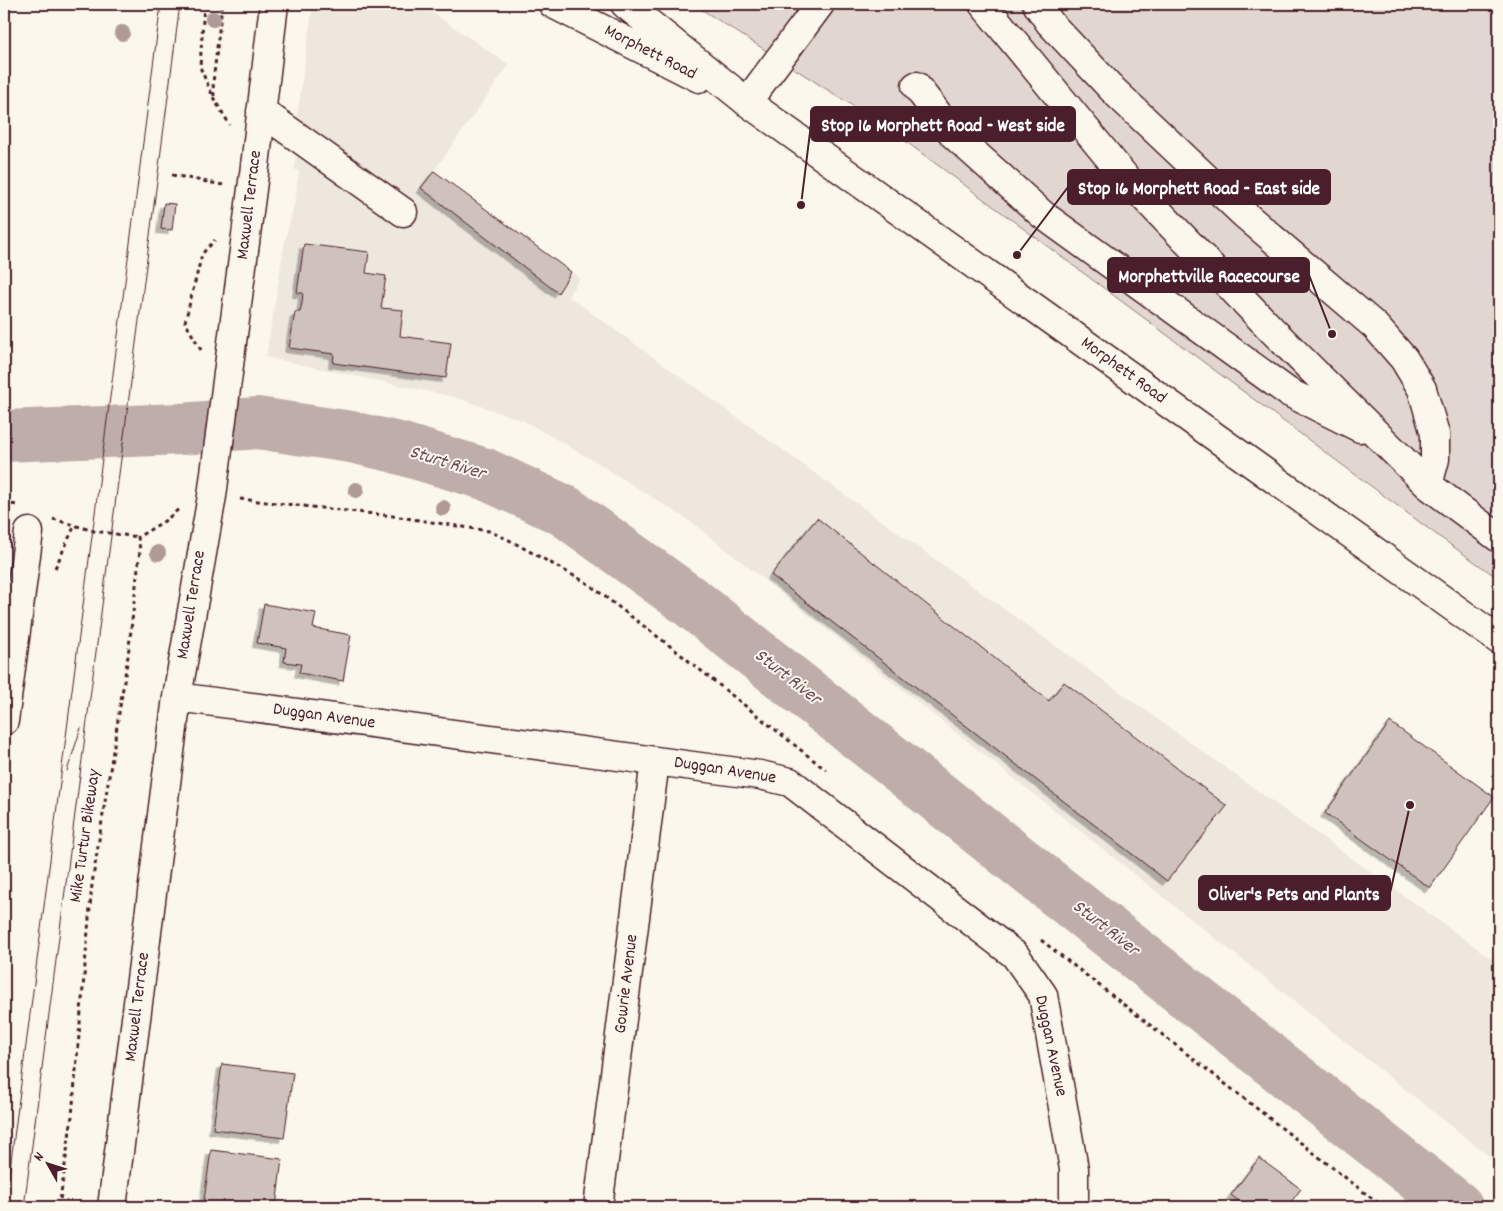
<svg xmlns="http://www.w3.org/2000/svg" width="1503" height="1211" font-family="Dekko,sans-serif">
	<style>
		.built { fill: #eee7de }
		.green { fill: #e2d7d0; stroke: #967b7e }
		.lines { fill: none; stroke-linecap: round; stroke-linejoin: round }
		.river { stroke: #bfadaa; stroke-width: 52 }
		.building { fill: #cfc2bc; stroke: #4a1f2b; filter: url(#shadow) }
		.minor-casing { stroke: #4a1f2b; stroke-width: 31 }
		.major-casing { stroke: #4a1f2b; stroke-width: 31 }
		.path { stroke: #4a1f2b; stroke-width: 3; stroke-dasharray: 4 4; stroke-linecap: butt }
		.minor { stroke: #fbf7ec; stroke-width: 28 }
		.major { stroke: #fbf7ec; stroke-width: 28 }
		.tram { stroke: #4a1f2b; stroke-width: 1 }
		.tree { fill: #af9a98 }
		.labels { text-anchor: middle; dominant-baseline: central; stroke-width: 4; stroke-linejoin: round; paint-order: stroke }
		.street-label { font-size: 18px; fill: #4a1f2b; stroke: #fbf7ec }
		.water-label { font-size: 19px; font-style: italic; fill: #6d4a51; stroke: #fbf7ec }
		.leader { fill: none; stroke: #4a1f2b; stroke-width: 2 }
		.callout-dot { fill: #4a1f2b; stroke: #fbf7ec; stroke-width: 2 }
		.callout { fill: #4a1f2b; stroke: #4a1f2b; stroke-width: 2 }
		.callout-label { font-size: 19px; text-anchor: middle; font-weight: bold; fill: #fff }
	</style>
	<defs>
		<filter id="shadow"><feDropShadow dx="-4.5" dy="4.5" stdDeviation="0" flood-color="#0004"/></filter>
	</defs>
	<rect width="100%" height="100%" fill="#fbf7ec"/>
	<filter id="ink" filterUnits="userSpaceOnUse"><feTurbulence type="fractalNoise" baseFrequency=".02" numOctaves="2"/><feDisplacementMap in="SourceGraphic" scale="10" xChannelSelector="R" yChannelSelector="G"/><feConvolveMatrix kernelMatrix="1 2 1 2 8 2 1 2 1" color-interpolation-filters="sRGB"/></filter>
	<g filter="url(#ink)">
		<path class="built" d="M313,4h107l89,61 -75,106 146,107 -12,18 931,668v200l-809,-643 -94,-59 -72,-41 -70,-24 -188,-40 19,-117 10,-39 4,-29 -4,-3 2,-52z"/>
		<path class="green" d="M693,4h806v575l-58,-41 -552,-409z"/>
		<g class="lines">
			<path class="river" d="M4,436l177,-7 76,-6 94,14 44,10 90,27 80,37 127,92 765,604"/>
		</g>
		<path class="building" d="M434,171l137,101 -13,21 -137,-105z
			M164,203l11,1 -3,26 -11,-1z
			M304,244l65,8 -3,21 20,3 -5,32 22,2 -3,26 51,7 -5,35 -113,-15 1,-9 -45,-6 6,-36h5l2,-9 1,-10h-6z
			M817,518l232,183 15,-19 163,124 -60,75 -396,-306z
			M264,604l52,9 -3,15 38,7 -8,46 -44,-8 2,-9 -17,-2 2,-14 -29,-5z
			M1390,722l104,75 -64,91 -105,-75z
			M222,1064l71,9 -9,65 -71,-9z
			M211,1150l71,9 -6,48h-73z
			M1259,1158l42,31 -14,18h-40l-16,-12z"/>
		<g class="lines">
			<g class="minor-casing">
				<path id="minor" d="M983,4l142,173 147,153 156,155 71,53
					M1037,4l13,19 64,68 130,123 131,112 29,33 18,30 13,45v25l-7,26
					M916,86l38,49 89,80 245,177 72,36
					M747,102l73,-98
					M261,111l142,101
					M177,697l583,78 30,7 225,173 28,40 31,174v38
					M4,721l25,-189
					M112,1207l65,-510 35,-201 43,-330 19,-162
					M598,1207l57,-446"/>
			</g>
			<g class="major-casing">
				<path id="major" d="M553,4l146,74
					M625,4l122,98 752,538"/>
			</g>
			<path class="path" d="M204,4l-4,63 14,32 16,26
				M214,96l-1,-13 9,-79
				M172,175l51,10
				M201,350l-16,-28 17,-68 13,-14
				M240,499l153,17 96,15 20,9 78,43 83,63 156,124
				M4,503l13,2
				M53,519l41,12 44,6
				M55,568l20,-43
				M1041,940l342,267
				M59,1207l13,-91 20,-232 36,-228 12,-106 -2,-13 28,-17 14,-12"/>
			<use href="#minor" class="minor"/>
			<use href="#major" class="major"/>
			<path class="tram" d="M67,771l14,-43
				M5,1207l156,-1203
				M24,1207l156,-1203"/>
		</g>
		<g class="tree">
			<circle cx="213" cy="19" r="8"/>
			<circle cx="122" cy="33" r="8"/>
			<circle cx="356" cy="490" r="8"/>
			<circle cx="443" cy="508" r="8"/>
			<circle cx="158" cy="553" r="8"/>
		</g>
	</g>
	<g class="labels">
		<g class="street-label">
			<text transform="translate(650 53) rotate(27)">Morphett Road</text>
			<text transform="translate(250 205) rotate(-83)">Maxwell Terrace</text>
			<text transform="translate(1123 371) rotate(36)">Morphett Road</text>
			<text transform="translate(192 605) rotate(-81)">Maxwell Terrace</text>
			<text transform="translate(324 717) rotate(8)">Duggan Avenue</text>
			<text transform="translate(725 771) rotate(9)">Duggan Avenue</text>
			<text transform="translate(86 836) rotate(-82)">Mike Turtur Bikeway</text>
			<text transform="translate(627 984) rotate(-83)">Gowrie Avenue</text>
			<text transform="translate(138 1007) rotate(-83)">Maxwell Terrace</text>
			<text transform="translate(1050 1046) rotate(78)">Duggan Avenue</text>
		</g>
		<g class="water-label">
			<text transform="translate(447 464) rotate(17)">Sturt River</text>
			<text transform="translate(787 678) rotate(38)">Sturt River</text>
			<text transform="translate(1105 929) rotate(38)">Sturt River</text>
		</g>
	</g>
	<path class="leader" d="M801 205L811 124M1017 255L1068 187M1332 334L1309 275M1410 805L1390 893"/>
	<g class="callout-dot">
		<circle cx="801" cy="205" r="5"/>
		<circle cx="1017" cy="255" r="5"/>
		<circle cx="1332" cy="334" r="5"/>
		<circle cx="1410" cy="805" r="5"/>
	</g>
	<g class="callout">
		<rect x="811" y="107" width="264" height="34" rx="5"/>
		<rect x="1068" y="170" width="262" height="34" rx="5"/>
		<rect x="1108" y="258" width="201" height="34" rx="5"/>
		<rect x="1199" y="876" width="191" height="34" rx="5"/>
	</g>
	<g class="callout-label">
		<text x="943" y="131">Stop 16 Morphett Road - West side</text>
		<text x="1199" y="194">Stop 16 Morphett Road - East side</text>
		<text x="1209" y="282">Morphettville Racecourse</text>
		<text x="1294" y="900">Oliver's Pets and Plants</text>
	</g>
	<rect width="1503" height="1211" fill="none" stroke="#fbf7ec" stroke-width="20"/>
	<rect x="10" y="10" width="1483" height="1191" fill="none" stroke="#4a1f2b" stroke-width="2" filter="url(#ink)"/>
	<g transform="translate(48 1164) rotate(309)" stroke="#fbf7ec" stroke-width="4" paint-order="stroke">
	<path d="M0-4L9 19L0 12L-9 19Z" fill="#4a1f2b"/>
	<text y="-8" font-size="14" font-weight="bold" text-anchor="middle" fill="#4a1f2b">N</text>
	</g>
</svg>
